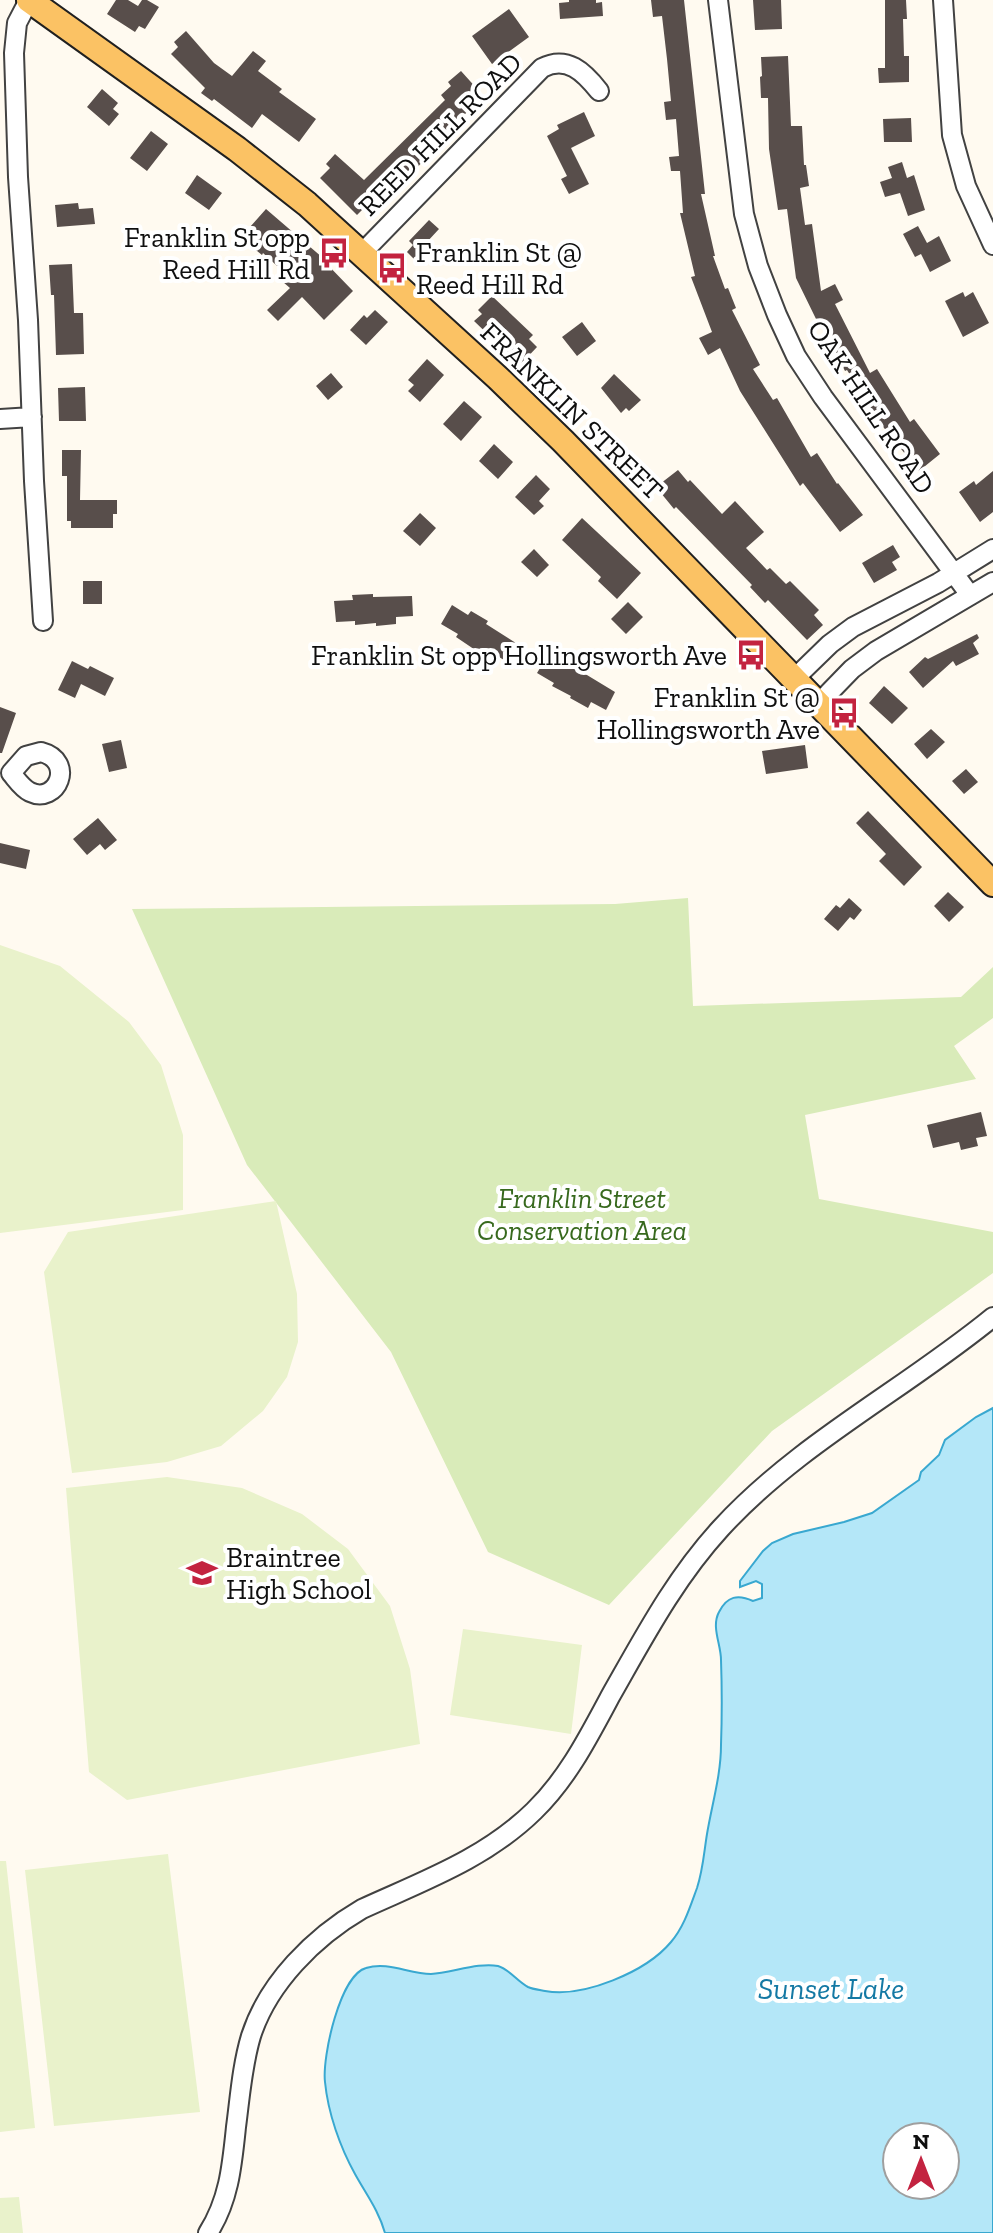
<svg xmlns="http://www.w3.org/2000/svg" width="993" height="2233" font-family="'Zilla Slab',serif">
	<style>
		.green { fill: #d9ebb9 }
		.pitch { fill: #e9f2cb }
		.water { fill: #b4e7f8; stroke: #39a8d0; stroke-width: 2; fill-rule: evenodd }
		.building { fill: #584e4b }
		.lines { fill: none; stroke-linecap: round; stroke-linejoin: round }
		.minor-casing { stroke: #424242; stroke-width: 22 }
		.major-casing { stroke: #202020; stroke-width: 28 }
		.minor { stroke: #fff; stroke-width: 18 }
		.major { stroke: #fbc264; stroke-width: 24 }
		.labels { text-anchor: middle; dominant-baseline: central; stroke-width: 8; stroke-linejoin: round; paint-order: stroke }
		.street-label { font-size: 28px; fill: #0f0f0f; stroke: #fff }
		.poi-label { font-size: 28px; fill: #0f0f0f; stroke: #fff; text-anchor: end }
		.park-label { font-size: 28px; font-style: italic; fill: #37691d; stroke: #fff }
		.water-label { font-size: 30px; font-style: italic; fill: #1479a4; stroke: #fff }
	</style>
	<rect width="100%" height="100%" fill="#fffaf0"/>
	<path class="green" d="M688,898l5,108 268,-9 32,-30v51l-39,28 22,33 -171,36 14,84 174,33v41l-221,158 -163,174 -121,-53 -97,-200 -144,-187 -115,-256 483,-5z"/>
	<path class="pitch" d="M0,945l60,21 69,56 32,43 22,70v75l-183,23z
		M276,1201l21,93 1,48 -11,35 -24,34 -42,35 -54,16 -95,11 -28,-201 24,-40z
		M167,1477l75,11 60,26 46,35 42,57 20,63 10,75 -293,56 -38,-28 -23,-284z
		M463,1629l119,16 -11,89 -121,-19z
		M168,1854l32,258 -146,14 -29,-256z
		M0,1861h6l29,267 -35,4z
		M19,2197l4,36h-23v-35z"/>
	<path class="water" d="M993,1408v825h-608c-6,-22 -19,-39 -30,-59 -15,-27 -27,-61 -30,-92 -3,-25 15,-107 41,-114 22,-7 43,6 65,6 20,-1 48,-12 67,-8 11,3 19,15 30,21 4,2 12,3 17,4 38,7 101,-19 126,-49 13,-15 19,-35 26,-54 6,-18 7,-36 10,-54 5,-30 14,-59 14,-89 1,-29 1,-57 0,-85 0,-16 -10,-33 -2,-48 8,-16 19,-18 34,-11l9,-3v-14l-6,-3 -16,6v-6l23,-30 9,-8 21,-9 51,-12 28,-9 47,-33 2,-8 18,-17 6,-15 31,-23zM897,2137h48v48h-48z"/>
	<path class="building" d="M116,0h12l10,6 4,-6h5l12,7 -14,22 -6,-3 -4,6 -28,-18z
		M569,0h27v3l6,-1 1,14 -43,3 -1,-16 10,-1z
		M651,0h33l21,194h-4l14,62h-2l12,33 3,-1 8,20 -4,2 28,55 -7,4 20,31 4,-2 34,59 6,-4 20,31 1,-1 25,32 -23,17 -37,-49 -3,3 -60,-95 -20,-43 -12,7 -9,-17 13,-6 -21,-55 4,-1 -15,-63h3l-3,-42h-9l-2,-14 10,-1 -3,-37 -10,1 -2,-18 7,-1 -4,-42 -5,-43 -9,1z
		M753,0h28l1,29 -27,1z
		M885,0h21l1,19h-4l1,37h5v26l-30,1 -1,-15h7z
		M509,9l20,28 -37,27 -20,-28z
		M186,31l28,32 18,13 21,-25 13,10 -8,10 24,18 -3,3 37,27 -17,23 -37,-28 -10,14 -38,-29 -2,2 -11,-8 4,-5 -34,-34 7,-7 -4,-5z
		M788,56l3,70h11l2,39h2l3,21 -9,2 5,37 7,-1 9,67 14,-7 8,16 -8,4 35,69 7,-4 33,53 4,-3 26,35 -21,17 -39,-48 -33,-53 -2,1 -26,-51 -2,1 -21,-43 -9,-69 -9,1 -9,-61 -1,-51h-7l-1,-21 2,-1 -1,-19z
		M461,71l18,20 -10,9 5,6 -28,25 5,5 -15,15 -2,-1 -28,29 -10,-9 -21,20 3,4 -21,21 -37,-37 10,-10 -4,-4 9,-10 29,26 81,-80 -4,-5 10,-9 -3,-4z
		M102,89l16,14 -5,6 6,5 -10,12 -22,-19z
		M584,112l11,24 -24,12 18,36 -20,10 -8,-15 6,-3 -20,-40 12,-7 -2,-4z
		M911,118l1,24h-28l-1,-23z
		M151,131l17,13 -21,27 -17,-13z
		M902,162l5,16 7,-3 11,35 -17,6 -8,-23 -15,4 -5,-15 12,-4 -4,-11z
		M197,175l25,18 -13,17 -24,-17z
		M78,203l1,6 14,-1 2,16 -38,3 -2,-22z
		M266,209l57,49 -1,1 31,32 -29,29 -22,-23 -24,24 -11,-11 23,-22 -7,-6 5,-6 -25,-23 -1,2 -11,-9 9,-10 -10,-9z
		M429,220l10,9 -13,14 7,7 -14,14 -12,-12 6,-7 -4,-4z
		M918,226l9,17 12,-7 12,25 -21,11 -9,-18 -6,3 -12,-23z
		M72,264l2,49h9l1,41 -28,1 -2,-60h-3l-2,-30z
		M963,292l2,5 8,-5 16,31 -26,14 -18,-36z
		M492,296l41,39 -4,4 8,8 -17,18 -46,-44 8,-7 -4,-4z
		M375,310l13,12 -22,23 -16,-15 14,-15 3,3z
		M582,322l14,19 -19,15 -15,-19z
		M427,359l17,16 -24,27 -12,-11 6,-6 -6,-5z
		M331,373l12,14 -15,13 -12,-14z
		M614,374l27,26 -12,11 -3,-3 -5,5 -20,-25z
		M85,387l1,34h-27l-1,-33z
		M464,401l18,16 -21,24 -18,-17z
		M494,444l19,18 -15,17 -19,-18z
		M62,450h19l-1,50h37v14h-4v14h-42v-7h-4v-45h-5z
		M678,470l10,12 2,-2 32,34 13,-13 29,31 -18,16 21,22 3,-2 16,16 4,-3 29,29 -5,5 9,10 -16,15 -39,-40 -3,3 -15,-16 2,-2 -76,-78 -2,2 -18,-22z
		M993,471v41l-13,10 -21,-30 15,-11 2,4z
		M536,475l14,14 -11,12 5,5 -10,9 -19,-18z
		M420,513l16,15 -16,18 -17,-15z
		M582,518l59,55 -24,26 -19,-18 3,-4 -39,-37z
		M893,545l7,12 -8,5 5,8 -23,13 -12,-20z
		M534,549l15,16 -12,12 -16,-15z
		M83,581h19v23h-19z
		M373,594v3l39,-1 1,20 -17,1v7l-20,2v-3l-21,2v-4l-19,1 -2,-21 19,-1 -1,-5z
		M628,602l15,15 -17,17 -15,-15z
		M452,605l16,10 3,-4 17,10 -2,3 33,21 -10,18 -15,-9 -4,6 -34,-23 2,-3 -17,-10z
		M977,634l2,4 -6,5 6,11 -23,12 -3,-5 -30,27 -14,-16 16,-15 3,2z
		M548,655l16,9 2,-4 18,9 -2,3 33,20 -9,18 -15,-8 -3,6 -18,-10 1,-2 -19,-10 2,-3 -17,-10z
		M72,661l16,8 2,-3 24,12 -9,18 -24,-12 -6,14 -17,-8z
		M884,686l24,22 -16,16 -23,-21z
		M0,707l16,6 -14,40h-2z
		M931,729l14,13 -18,17 -13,-15z
		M121,740l6,28 -18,4 -7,-28z
		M805,745l3,23 -42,6 -4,-23z
		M966,769l12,13 -14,12 -12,-13z
		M868,811l54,56 -18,19 -25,-25 7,-7 -30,-31z
		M98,818l19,22 -12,10 -5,-6 -13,11 -14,-16z
		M0,843l30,7 -4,19 -26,-6z
		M948,892l16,15 -15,15 -15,-16z
		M849,898l13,12 -8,10 -4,-3 -12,14 -14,-12 12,-14 4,3z
		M981,1112l6,24 -11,2 2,8 -17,4 -2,-8 -26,6 -6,-23z"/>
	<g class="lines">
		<g class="minor-casing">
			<path id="minor" d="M29,0l-12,23 -3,30 4,124 10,143 6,161 9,140
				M718,0l26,214 14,52 19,49 19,41 27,41 147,198
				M943,0l9,135 14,51 27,59
				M362,253l180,-185c25,-13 42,4 57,23
				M0,419l32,-2
				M795,678l35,-34 23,-17 85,-44 55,-34
				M819,703l33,-34 24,-18 117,-69
				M41,752c35,9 16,53 -11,40 -8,-4 -13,-12 -19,-19l15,-17z
				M208,2233c21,-33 24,-67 28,-106 4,-30 6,-61 15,-91 17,-53 63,-99 111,-127 61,-28 123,-50 172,-98 34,-33 55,-75 77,-116 33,-58 64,-117 110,-167 78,-85 183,-138 272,-211"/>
		</g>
		<g class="major-casing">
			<path id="major" d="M29,0l208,149 70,55 191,174 65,63 430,443"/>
		</g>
		<use href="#minor" class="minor"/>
		<use href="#major" class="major"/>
	</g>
	<defs>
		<g id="bus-bare" transform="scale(2.4)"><path d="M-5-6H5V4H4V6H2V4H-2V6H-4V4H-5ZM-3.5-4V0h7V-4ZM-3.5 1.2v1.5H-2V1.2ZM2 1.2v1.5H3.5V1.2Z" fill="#c32340" stroke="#fff" stroke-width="2.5" paint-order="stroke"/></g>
		<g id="school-bare" transform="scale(2.4)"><path d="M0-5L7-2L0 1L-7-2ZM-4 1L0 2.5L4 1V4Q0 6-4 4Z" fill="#c32340" stroke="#fff" stroke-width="2.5" paint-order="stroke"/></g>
	</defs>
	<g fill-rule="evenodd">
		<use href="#bus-bare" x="334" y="253"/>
		<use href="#bus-bare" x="392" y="268"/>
		<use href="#bus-bare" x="751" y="655"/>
		<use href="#bus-bare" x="844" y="713"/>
		<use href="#school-bare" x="202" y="1573"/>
	</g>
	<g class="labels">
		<g class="street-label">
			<text transform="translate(440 134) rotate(-45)">REED HILL ROAD</text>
			<text transform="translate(871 407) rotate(56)">OAK HILL ROAD</text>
			<text transform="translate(572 411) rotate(44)">FRANKLIN STREET</text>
		</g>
		<g class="poi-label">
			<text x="310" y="237">Franklin St opp<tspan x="310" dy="32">Reed Hill Rd</tspan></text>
			<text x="416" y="252" text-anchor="start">Franklin St @<tspan x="416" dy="32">Reed Hill Rd</tspan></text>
			<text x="727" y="655">Franklin St opp Hollingsworth Ave</text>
			<text x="820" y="697">Franklin St @<tspan x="820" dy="32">Hollingsworth Ave</tspan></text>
			<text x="226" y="1557" text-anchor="start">Braintree<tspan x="226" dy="32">High School</tspan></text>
		</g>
		<g class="park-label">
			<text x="582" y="1198">Franklin Street<tspan x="582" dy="32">Conservation Area</tspan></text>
		</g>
		<g class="water-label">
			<text x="831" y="1989">Sunset Lake</text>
		</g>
	</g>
	<g transform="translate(921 2161)"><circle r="38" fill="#ffffff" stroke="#9f9f9f" stroke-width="2"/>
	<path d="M0-6L14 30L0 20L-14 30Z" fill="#c32340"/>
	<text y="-12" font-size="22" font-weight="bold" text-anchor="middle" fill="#0f0f0f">N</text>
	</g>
</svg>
